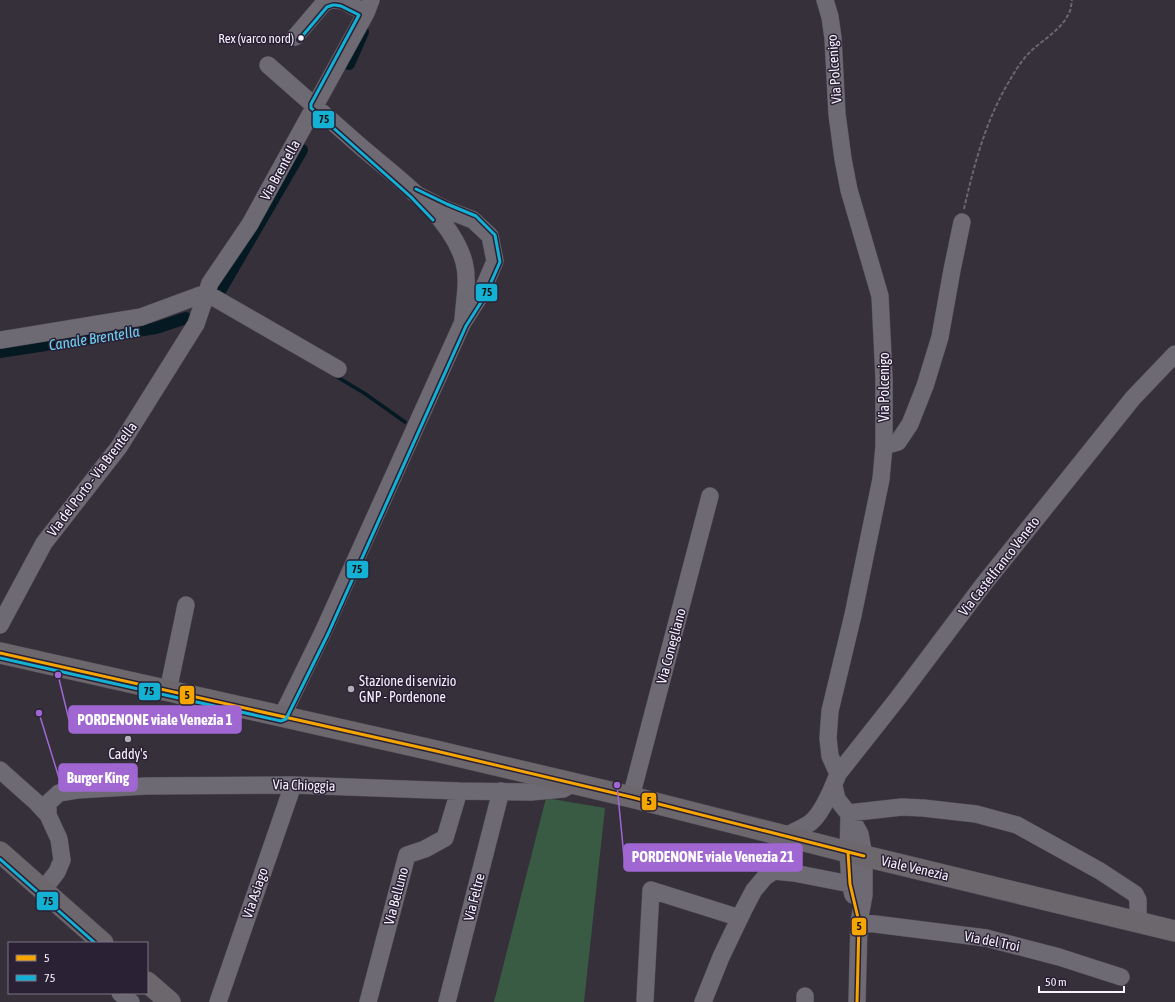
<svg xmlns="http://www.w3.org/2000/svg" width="1175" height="1002" font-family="'Asap Condensed',sans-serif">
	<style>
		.green { fill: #395a43 }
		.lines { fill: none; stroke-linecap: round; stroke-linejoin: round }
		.stream { stroke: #051923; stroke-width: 3.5 }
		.canal { stroke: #051923; stroke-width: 12 }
		.minor-casing { stroke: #514c56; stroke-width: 18 }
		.major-casing { stroke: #514c56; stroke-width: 22 }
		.path { stroke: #6b666f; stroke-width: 2; stroke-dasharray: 4 2; stroke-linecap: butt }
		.minor { stroke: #6e6a73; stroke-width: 17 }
		.major { stroke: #6c676d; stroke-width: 21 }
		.bus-1-casing { stroke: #2a2135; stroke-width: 6 }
		.bus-2-casing { stroke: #2a2135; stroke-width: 6 }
		.bus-1 { stroke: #f7a600; stroke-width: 3 }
		.bus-2 { stroke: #13b2d5; stroke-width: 3 }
		.bus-dot { fill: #f7f1fe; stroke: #2a2135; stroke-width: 1.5 }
		.poi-dot { fill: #b3adb9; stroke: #2a2135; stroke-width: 1.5 }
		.labels { text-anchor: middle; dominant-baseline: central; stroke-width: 3; stroke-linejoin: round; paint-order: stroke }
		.bus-label { font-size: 13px; fill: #f7f1fe; stroke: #2a2135; text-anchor: end }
		.street-label { font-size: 14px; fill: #f7f1fe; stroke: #2a2135 }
		.poi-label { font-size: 14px; fill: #f7f1fe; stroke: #2a2135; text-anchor: start }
		.water-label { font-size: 15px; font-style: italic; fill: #6ed1f4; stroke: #2a2135 }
		.leader { fill: none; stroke: #a067d2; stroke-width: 1.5 }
		.callout-dot { fill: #a067d2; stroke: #2a2135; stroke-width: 1.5 }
		.callout { fill: #a067d2; stroke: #a067d2; stroke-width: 1.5 }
		.callout-label { font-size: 15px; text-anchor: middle; font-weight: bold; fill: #fff }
		.line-badge { stroke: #2a2135; stroke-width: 1.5 }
		.pale-badge-label { font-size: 11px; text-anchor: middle; font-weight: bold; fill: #111 }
	</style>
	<rect width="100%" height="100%" fill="#35303a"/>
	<path class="green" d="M546,798l59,10 -21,194h-90z"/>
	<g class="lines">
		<path class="stream" d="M334,375l30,18 41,29"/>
		<path class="canal" d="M349,64l14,-32
			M220,291l82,-141
			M0,352l156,-24 30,-10"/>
		<g class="minor-casing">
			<path id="minor" d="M336,0l7,1 23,12
				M825,0l5,17 3,21 4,76 6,45 6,31 31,106 4,82v68l-3,33 -28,136 -23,96 -2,27 2,18 8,18
				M295,37l29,-34 7,-3
				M268,65c31,27 61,54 92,81 36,31 91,69 104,116 5,19 0,40 -1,58
				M0,340l141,-23 65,-24 132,76
				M884,446l14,-4 12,-18 15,-38 15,-49 12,-67 10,-48
				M0,625l44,-82 75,-96 77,-123 14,-41 40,-59 116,-211 5,-13
				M168,691l18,-86
				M282,716l41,-84 139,-308 19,-30 14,-33 -5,-25 -17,-16 -28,-11 -31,-16
				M0,770l36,32 12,13 11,24 3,21 -5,12 -14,18
				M834,786l3,13 11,14 12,21 4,22v39l-5,27 -2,80
				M631,797l79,-301
				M848,813l54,-6 21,1 53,6 41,11 83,46 35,23 3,6v21
				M48,815v-12l11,-10 18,-3 69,-4 147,-1 166,6 72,1 32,-3 11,-6
				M849,817l-1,35 2,32 3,11
				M785,836c8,-4 18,-8 25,-13 12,-9 23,-36 28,-49l60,-76 85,-113 150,-187 42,-44
				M859,922l127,16 73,19 62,20
				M120,993l11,9
				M645,1000l6,-110 89,28
				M218,1002l75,-217
				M368,1002l39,-147 18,-6 20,-11 14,-47
				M447,1002l54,-211
				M703,1002l18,-45 23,-48 10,-19 11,-13 9,-6 20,2 56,11
				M805,1002v-6"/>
		</g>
		<g class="major-casing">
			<path id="major" d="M0,653l436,98 195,46 217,55 327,79
				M0,852l103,91
				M147,982l23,20"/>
		</g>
		<path class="path" d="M964,209c10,-44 22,-90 46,-129 5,-9 12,-20 19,-27 13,-13 31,-22 39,-38 3,-4 3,-10 4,-15"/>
		<use href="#minor" class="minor"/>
		<use href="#major" class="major"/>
		<g class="bus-1-casing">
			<path id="bus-1" d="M0,653l436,98 195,46 233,59
				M848,852l2,32 9,38 -2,80"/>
		</g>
		<g class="bus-2-casing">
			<path id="bus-2" d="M335,5l6,1 18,9 -48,89v4l100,89 22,23
				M299,40l28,-33 6,-2
				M0,658l281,63 5,-2 42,-85 138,-308 19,-30 15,-34 -5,-27 -19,-19 -29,-12 -31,-15
				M0,859l95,84"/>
		</g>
		<use href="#bus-1" class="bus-1"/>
		<use href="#bus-2" class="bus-2"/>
	</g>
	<circle class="bus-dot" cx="301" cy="38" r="3.5"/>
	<g class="poi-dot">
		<circle cx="351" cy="689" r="4"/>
		<circle cx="128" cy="739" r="4"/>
	</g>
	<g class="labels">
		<g class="bus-label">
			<text x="294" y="38">Rex (varco nord)</text>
		</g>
		<g class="street-label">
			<text transform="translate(834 69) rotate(-94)">Via Polcenigo</text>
			<text transform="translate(280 170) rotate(-61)">Via Brentella</text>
			<text transform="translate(884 387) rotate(-90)">Via Polcenigo</text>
			<text transform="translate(92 479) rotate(-53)">Via del Porto - Via Brentella</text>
			<text transform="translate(999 566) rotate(-52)">Via Castelfranco Veneto</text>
			<text transform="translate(671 646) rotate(-75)">Via Conegliano</text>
			<text transform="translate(304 785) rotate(2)">Via Chioggia</text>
			<text transform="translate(915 868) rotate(13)">Viale Venezia</text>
			<text transform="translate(255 893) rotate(-71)">Via Asiago</text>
			<text transform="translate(396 896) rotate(-75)">Via Belluno</text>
			<text transform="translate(474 897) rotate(-76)">Via Feltre</text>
			<text transform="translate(992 941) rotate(11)">Via del Troi</text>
		</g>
		<g class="poi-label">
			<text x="359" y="681">Stazione di servizio<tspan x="359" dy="16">GNP - Pordenone</tspan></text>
			<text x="128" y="754" text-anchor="middle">Caddy's</text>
		</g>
		<g class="water-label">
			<text transform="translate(94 338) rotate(-9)">Canale Brentella</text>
		</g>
	</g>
	<path class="leader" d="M58 675L69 720M39 713L59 778M617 785L624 857"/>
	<g class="callout-dot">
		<circle cx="58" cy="675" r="4"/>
		<circle cx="39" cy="713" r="4"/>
		<circle cx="617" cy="785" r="4"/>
	</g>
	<g class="callout">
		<rect x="69" y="706" width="172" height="27" rx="4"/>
		<rect x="59" y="764" width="78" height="27" rx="4"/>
		<rect x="624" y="844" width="178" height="27" rx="4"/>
	</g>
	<g class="callout-label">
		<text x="155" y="725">PORDENONE viale Venezia 1</text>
		<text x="98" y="783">Burger King</text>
		<text x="713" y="862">PORDENONE viale Venezia 21</text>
	</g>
	<g class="line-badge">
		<rect x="312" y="110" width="23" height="19" rx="4" fill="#13b2d5"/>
		<rect x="475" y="283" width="23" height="19" rx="4" fill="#13b2d5"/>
		<rect x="346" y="560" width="23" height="19" rx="4" fill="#13b2d5"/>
		<rect x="138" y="682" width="23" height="19" rx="4" fill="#13b2d5"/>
		<rect x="179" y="685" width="16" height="20" rx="4" fill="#f7a600"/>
		<rect x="641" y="792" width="16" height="19" rx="4" fill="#f7a600"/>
		<rect x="36" y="891" width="23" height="20" rx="4" fill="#13b2d5"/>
		<rect x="851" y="917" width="16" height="19" rx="4" fill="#f7a600"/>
	</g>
	<g class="pale-badge-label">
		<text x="324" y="123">75</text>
		<text x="487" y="296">75</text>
		<text x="357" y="573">75</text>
		<text x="149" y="695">75</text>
		<text x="187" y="699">5</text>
		<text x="649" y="805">5</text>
		<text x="48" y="905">75</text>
		<text x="859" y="930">5</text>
	</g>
	<rect x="8" y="942" width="140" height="52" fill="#2a2135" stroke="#7c7485"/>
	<rect x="16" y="955" width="20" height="6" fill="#f7a600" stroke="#7c7485"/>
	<text x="44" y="962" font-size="12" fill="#f7f1fe">5</text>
	<rect x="16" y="975" width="20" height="6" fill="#13b2d5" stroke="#7c7485"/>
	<text x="44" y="982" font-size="12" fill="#f7f1fe">75</text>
	<path d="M1039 986v6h85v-6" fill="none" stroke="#f7f1fe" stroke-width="2"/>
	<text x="1045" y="986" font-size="12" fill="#f7f1fe" stroke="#2a2135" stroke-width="3" paint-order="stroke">50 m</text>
</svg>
